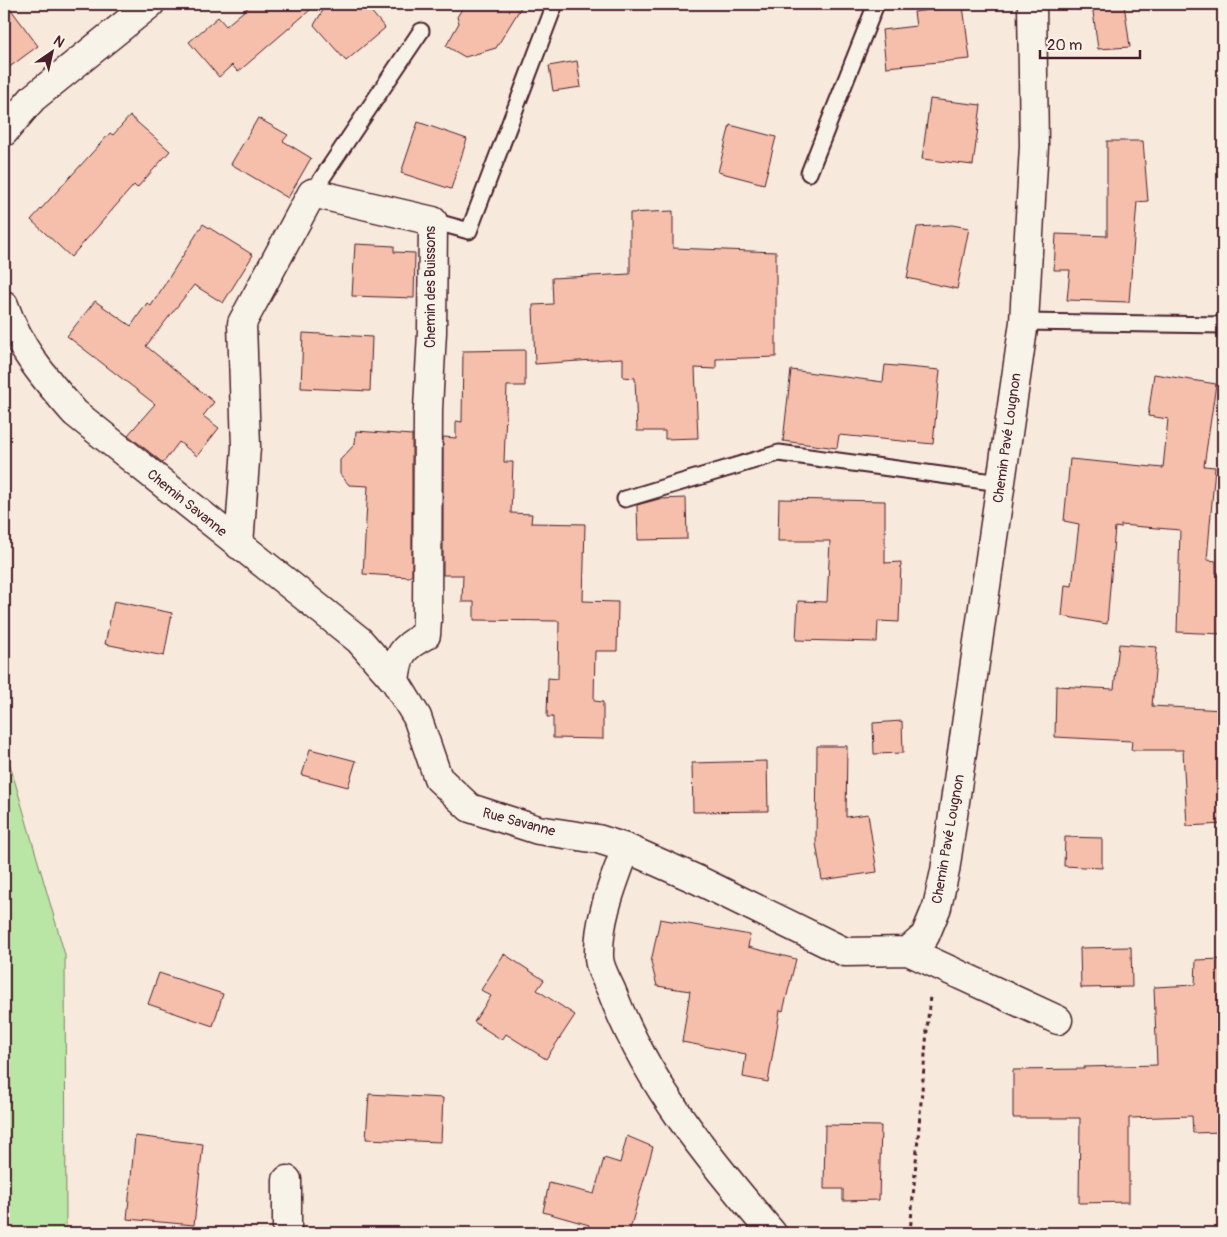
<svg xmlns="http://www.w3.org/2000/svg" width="1227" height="1237" font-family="Pangolin,sans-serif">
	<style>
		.green { fill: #b9e6a4; stroke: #828268 }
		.building { fill: #f6bfab; stroke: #4a1f2b }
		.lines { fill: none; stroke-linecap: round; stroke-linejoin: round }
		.lane-casing { stroke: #4a1f2b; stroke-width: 19 }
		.street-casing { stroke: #4a1f2b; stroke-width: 31 }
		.path { stroke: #4a1f2b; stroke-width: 3; stroke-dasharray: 4 4; stroke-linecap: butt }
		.lane { stroke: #f7f3e8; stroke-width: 15 }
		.street { stroke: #f7f3e8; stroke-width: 28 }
		.labels { text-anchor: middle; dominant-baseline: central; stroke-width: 4.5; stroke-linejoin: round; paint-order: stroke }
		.street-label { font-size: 14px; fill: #4a1f2b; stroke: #f7f3e8 }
	</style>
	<rect width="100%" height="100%" fill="#f7e9dc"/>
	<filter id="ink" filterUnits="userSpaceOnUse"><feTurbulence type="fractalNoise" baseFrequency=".02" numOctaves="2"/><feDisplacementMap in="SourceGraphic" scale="10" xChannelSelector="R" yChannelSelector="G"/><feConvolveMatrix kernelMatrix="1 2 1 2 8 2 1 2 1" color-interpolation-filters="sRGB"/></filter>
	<g filter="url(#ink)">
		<path class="green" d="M4,744l61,211 1,278h-62z"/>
		<path class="building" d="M4,4h3l31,42 -34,25z
			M252,4h65l-79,68 -6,-7 -13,12 -30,-35 29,-25 8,9z
			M327,4h38l20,24 -39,33 -32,-36z
			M465,4h58l-27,44 -31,9 -19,-11 13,-23 -2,-6z
			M1092,4h32l6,43 -32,2z
			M963,6l7,53 -84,8 -4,-37 34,-4 -2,-14z
			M577,61l4,26 -28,4 -4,-25z
			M930,99l51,6 -8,60 -51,-6z
			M130,116l40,35 -33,37 -3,-3 -63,72 -40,-37 79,-87 3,2z
			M258,118l30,17 -5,6 28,17 -23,40 -57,-34z
			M418,122l49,17 -16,50 -50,-16z
			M730,125l46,12 -12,47 -46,-12z
			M1107,141h36l5,60 -11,1 -8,100 -62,-2 3,-30h-16l2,-36 51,2z
			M673,211v37l103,4v105l-60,2v10l-21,-1 3,70 -33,1v-8h-28l-2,-53 -12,-1v-19l-88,6 -2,-59 20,-1 -1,-26 78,-4v-61z
			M203,224l50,31 -30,48 -29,-18 -48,61 68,56 -11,14 16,12 -22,28 -18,-14 -16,21 -35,-28 27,-31 -88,-68 28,-35 36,25 16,-23 4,3z
			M952,225l17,3 -12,61 -50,-11 10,-51z
			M355,244l39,2v6l21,1 -1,45 -62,-2z
			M303,333l69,4 -2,54 -69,-3z
			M525,350v36h-18l-3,76h9l-2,51 21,1 -1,9 54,1 -2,77 35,1 -1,49h-22l-1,50 9,1v37l-50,-1v-21h-6l1,-39 10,1 1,-58 -85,-1v-18h-12l1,-27h-20v-138l13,1v-17l6,1 1,-71z
			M885,365l55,5 -7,74 -94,-9 -2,13 -54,-7 8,-71 92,12z
			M1154,374l62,10 -12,82 11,1 -8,93 9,1v12h7v61l-46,-2 3,-102 -59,-5v3l-6,-1 -8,97 -45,-8 3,-31 7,1 7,-62 -15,-3 6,-62 93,9 5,-49 -20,-3z
			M356,431l56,4v140l-3,2 -46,-3 5,-88 -19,-1 -9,-11v-14l15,-16z
			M686,498l1,41 -49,1 -1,-35 22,-6z
			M779,499l106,2v62l16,-1 -2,60 -21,-1 -1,21 -81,-2 2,-39 29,1 3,-61h-52z
			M114,601l58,12 -8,43 -59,-12z
			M1119,644l38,3 -5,59 71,4v114l-36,2 -4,-76h-52l1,-9 -77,-4 1,-51 58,3z
			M902,721l1,32 -29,1 -1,-31z
			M817,746h30l-1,71 22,-3 9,58 -55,8 -6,-37z
			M310,749l46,12 -8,26 -46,-12z
			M767,761l1,50 -75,1 -1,-49z
			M1065,837l37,1v30l-38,-2z
			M660,919l90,16 -2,12 48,12 -13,52 -3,-1 -12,72 -25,-5 3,-23 -64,-12 8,-51 -33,-5 -6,-24z
			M1131,947l1,40 -51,1 -1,-40z
			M504,954l40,26 -7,10 38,25 -29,44 -40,-25 -4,6 -28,-18 17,-26 -10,-6z
			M1223,959v173l-30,1 -1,-17 -63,2v84l-50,1 1,-85h-67v-48l71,-1v-2l73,-2 -3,-78 41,-2 1,-25z
			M159,973l64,21 -10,32 -65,-22z
			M369,1094l74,4 -2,44 -75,-3z
			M825,1125l56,1 -2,74 -36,1v-12h-19z
			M135,1136l68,8 -9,81 -67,-6z
			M627,1136l26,11 -24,86h-43l3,-8 -46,-13 6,-29 45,11 10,-36 16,5z"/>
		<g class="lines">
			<g class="lane-casing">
				<path id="lane" d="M809,173l67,-169
					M312,193l109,-162
					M433,221l36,10 86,-227
					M1024,322l199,3
					M625,499l154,-46 221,30"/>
			</g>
			<g class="street-casing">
				<path id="street" d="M4,132l29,-34 117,-94
					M4,305c15,44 41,74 71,108l284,227 36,41 22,36 21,61 32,30 68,22 60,9 28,9
					M239,545l7,-98 -4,-124 70,-130 121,28 -1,111 -4,77 -1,210 -1,16c-25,13 -28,20 -31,46
					M908,951l150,69
					M287,1233v-53
					M772,1233c-63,-74 -125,-149 -160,-241 -4,-10 -13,-24 -13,-35 -1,-39 14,-73 27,-109l72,32 147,72 63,-1 17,-15 12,-29 8,-36 79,-549 10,-176 -2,-142"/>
			</g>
			<path class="path" d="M910,1233l20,-238"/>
			<use href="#lane" class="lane"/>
			<use href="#street" class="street"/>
		</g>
	</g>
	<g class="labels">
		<g class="street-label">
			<text transform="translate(430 287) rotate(-90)">Chemin des Buissons</text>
			<text transform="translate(1007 438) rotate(-82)">Chemin Pavé Lougnon</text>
			<text transform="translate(187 503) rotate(39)">Chemin Savanne</text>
			<text transform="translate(519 822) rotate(15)">Rue Savanne</text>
			<text transform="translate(948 839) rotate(-80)">Chemin Pavé Lougnon</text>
		</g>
	</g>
	<rect width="1227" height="1237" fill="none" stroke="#f7f3e8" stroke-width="20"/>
	<rect x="10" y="10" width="1207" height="1217" fill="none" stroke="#4a1f2b" stroke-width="2" filter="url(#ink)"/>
	<g transform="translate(52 52) rotate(34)" stroke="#f7f3e8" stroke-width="4" paint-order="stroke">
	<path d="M0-4L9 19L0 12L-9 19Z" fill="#4a1f2b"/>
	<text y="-8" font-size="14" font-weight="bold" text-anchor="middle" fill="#4a1f2b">N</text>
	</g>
	<path d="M1040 50v8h100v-8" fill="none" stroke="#4a1f2b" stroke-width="2.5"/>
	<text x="1047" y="50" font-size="15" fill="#4a1f2b" stroke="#f7f3e8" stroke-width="4" paint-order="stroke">20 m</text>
</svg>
